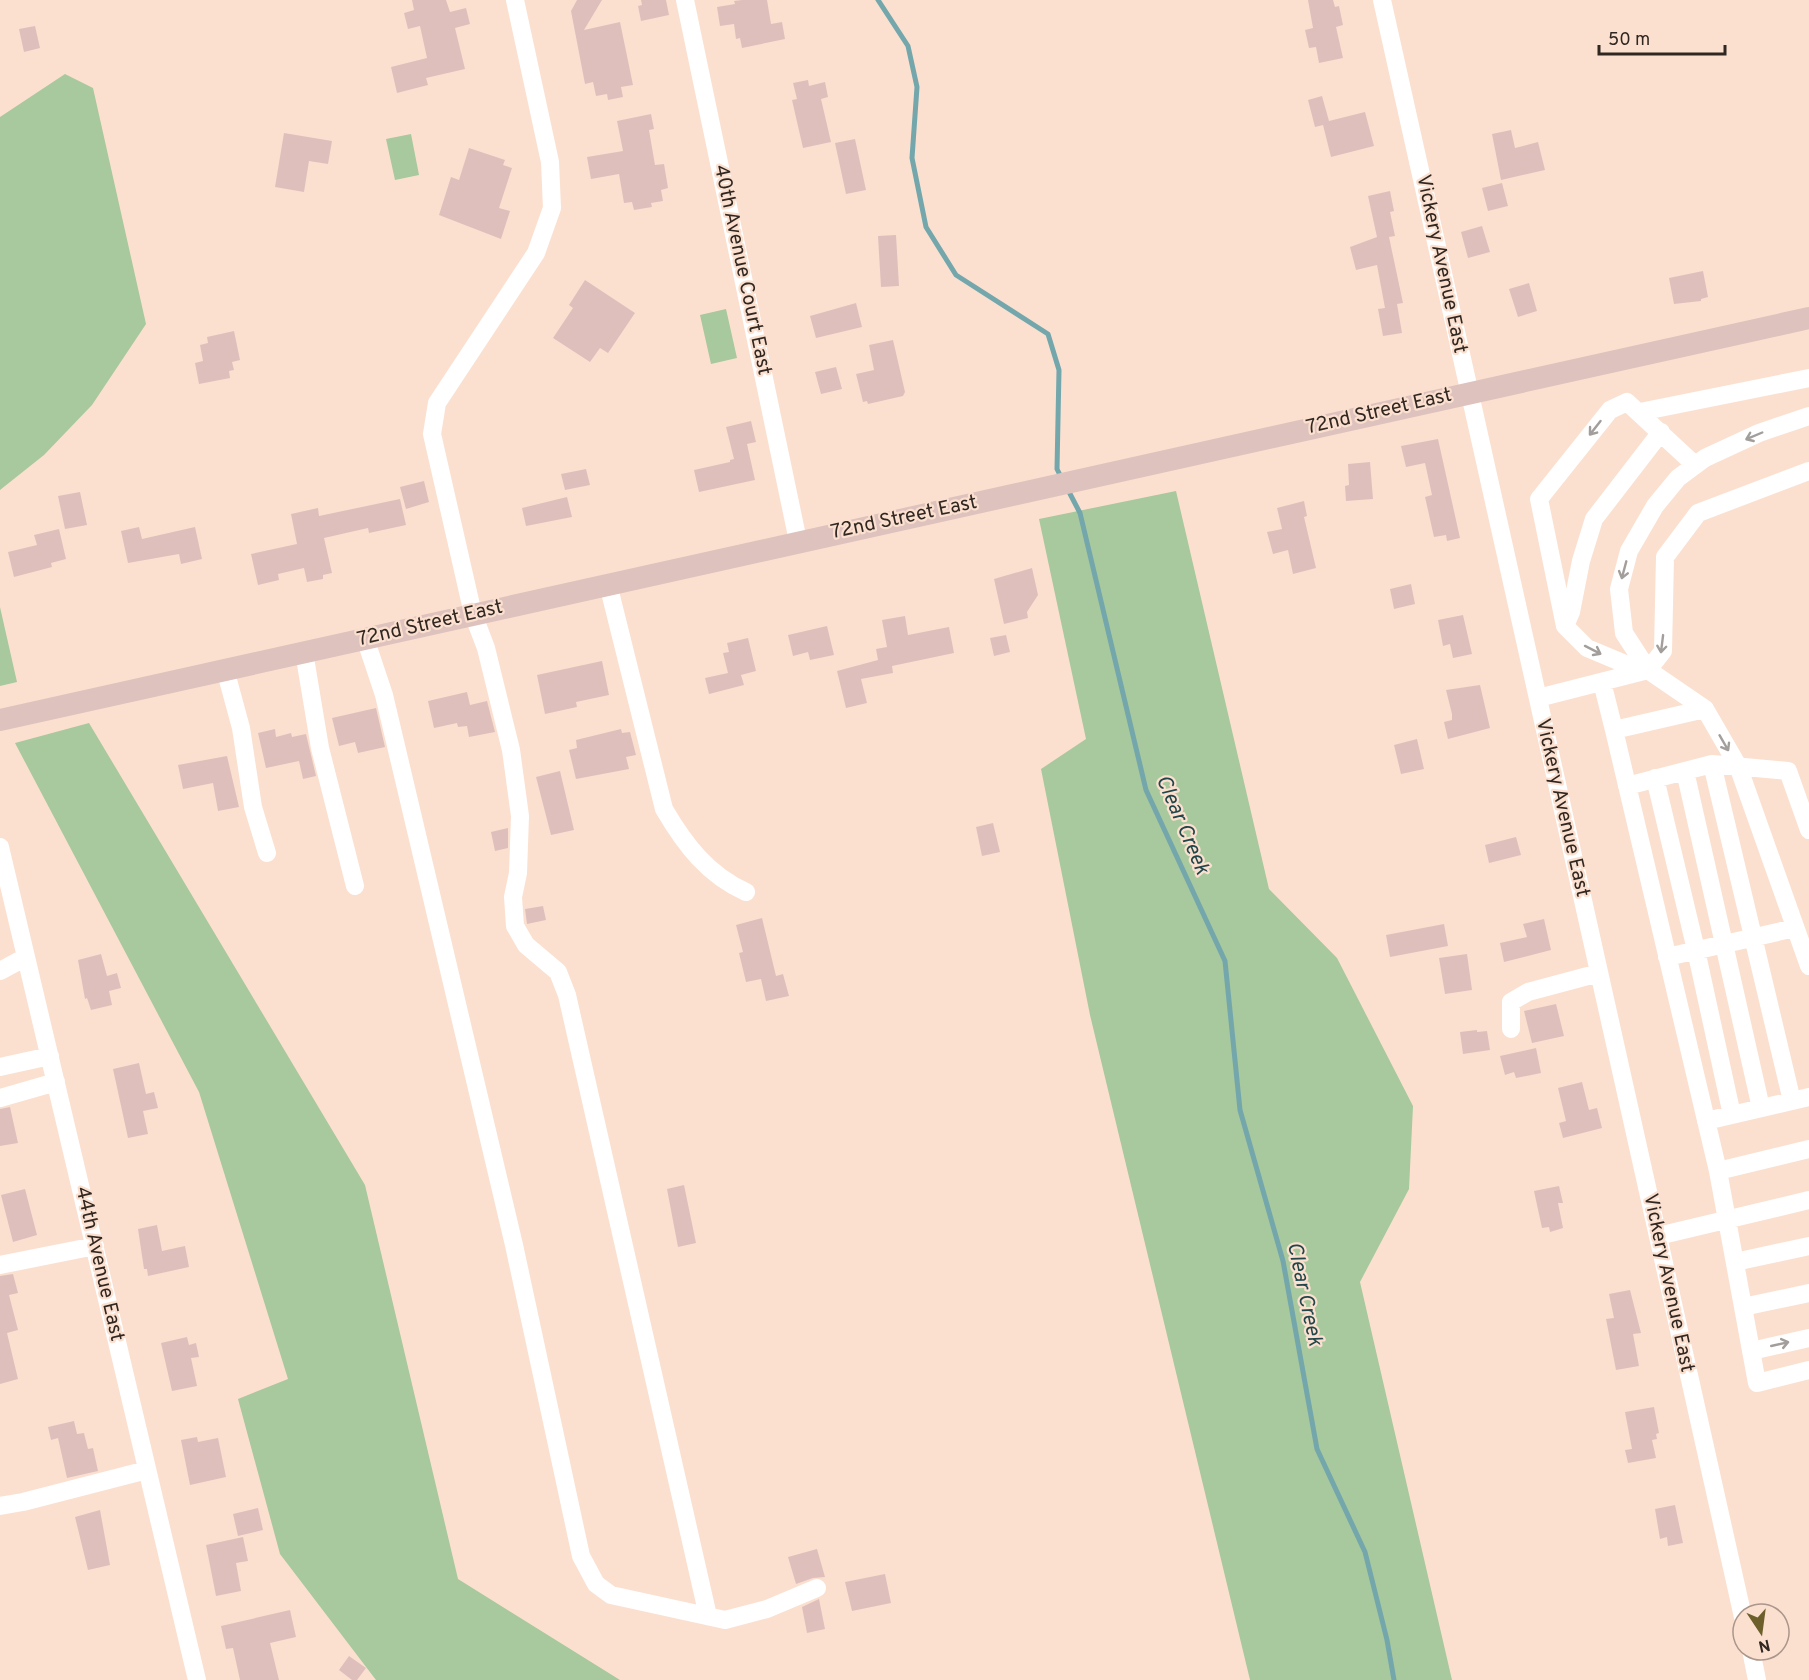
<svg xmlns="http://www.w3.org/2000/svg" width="1809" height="1680" font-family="Overpass,sans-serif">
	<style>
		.green { fill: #a8c89e }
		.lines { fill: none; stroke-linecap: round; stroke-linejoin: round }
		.stream { stroke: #73a7ac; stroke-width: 5 }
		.building { fill: #dfbfbc }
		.minor { stroke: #fff; stroke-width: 18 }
		.major { stroke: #dec2bd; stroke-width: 22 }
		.oneway { stroke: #a29e9b }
		.labels { text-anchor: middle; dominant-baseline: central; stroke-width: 4.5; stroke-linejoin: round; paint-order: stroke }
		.street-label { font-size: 20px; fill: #312721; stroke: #fbe0d0 }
		.water-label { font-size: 21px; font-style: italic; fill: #20464a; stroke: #fbe0d0 }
	</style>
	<rect width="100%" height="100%" fill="#fbe0d0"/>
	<path class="green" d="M65,74l28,14 53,236 -54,81 -48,50 -44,35v-373z
		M411,134l8,41 -24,5 -9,-41z
		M726,309l11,49 -26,6 -11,-49z
		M1176,491l93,398 68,69 76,148 -4,83 -49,93 92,398h-202l-160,-665 -49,-246 45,-30 -47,-220z
		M0,607l17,75 -17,4z
		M89,723l276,462 93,394 162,101h-244l-96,-126 -42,-155 50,-20 -89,-287 -184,-349z"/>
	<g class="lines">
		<path class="stream" d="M878,0l30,46 9,41 -5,71 14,69 30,48 92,59 11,36 -2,99 4,8
			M1067,488l13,25 66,277 79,171 15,149 43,151 34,188 48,103 22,88 7,40"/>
	</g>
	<path class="building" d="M412,0h34l4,12 16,-4 4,16 -15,4 10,41 -39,9 2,7 -31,8 -6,-26 36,-9 -7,-32 -12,3 -4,-16 10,-3z
		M577,0h25l-18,30 36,-8 13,63 -12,2 2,10 -15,3 -1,-6 -11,2 -3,-14 -8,2 -14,-73z
		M641,0h25l3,15 -28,6 -3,-15 4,-1z
		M742,0h25l4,24 11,-2 3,17 -43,9 -2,-10 -4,1 -2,-15 -14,2 -3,-19 18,-3 -1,-3z
		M1308,0h25l2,7 4,-1 4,19 -7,2 7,31 -24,5 -3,-16 -7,1 -4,-18 8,-2z
		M35,26l5,22 -16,4 -5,-23z
		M808,80l1,6 16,-4 3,15 -7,2 10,43 -28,6 -11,-48 5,-1 -4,-16z
		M1322,96l7,25 36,-9 9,34 -43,11 -8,-32 -8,2 -7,-27z
		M651,114l3,15 -5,1 6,35 9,-1 4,24 -7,2 2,11 -12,2 1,4 -18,3 -2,-8 -8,1 -5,-29 -28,5 -4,-22 36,-6 -6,-30z
		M1511,130l4,18 23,-6 7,28 -44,10 -9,-46z
		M284,133l48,8 -4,23 -19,-3 -5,31 -29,-5z
		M855,139l11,51 -20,4 -11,-51z
		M469,148l36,12 -2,5 9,3 -13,40 11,3 -9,28 -62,-24 12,-38 8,3z
		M1502,183l6,23 -20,5 -6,-23z
		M1390,191l4,20 -4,1 5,24 -6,1 14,66 -6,1 5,29 -19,3 -5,-27 7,-1 -8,-43 -21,5 -6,-23 27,-10 -9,-41z
		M1482,226l8,26 -22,6 -7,-26z
		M896,235l3,51 -18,1 -3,-51z
		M1703,271l5,26 -7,2v2l-27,3 -5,-26z
		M585,280l50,33 -27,40 -8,-5 -10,14 -37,-24 20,-30 -4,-3z
		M1529,283l8,28 -19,6 -9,-28z
		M856,303l6,24 -46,11 -6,-22z
		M234,331l6,29 -8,2 2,8 -5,1 1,7 -31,6 -4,-21 8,-2 -3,-16 8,-2 -1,-6z
		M893,340l12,52 -2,4 -35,8 -1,-3 -4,1 -7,-28 18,-4 -5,-25z
		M836,367l6,22 -21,5 -6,-22z
		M751,421l5,21 -9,2 8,36 -56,12 -5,-22 36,-8v-2l4,-1 -8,-32z
		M1438,439l22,99 -13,3 -1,-6 -12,2 -9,-40 7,-2 -7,-32 -19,4 -5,-21z
		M1370,462l3,37 -27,2 -1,-15 4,-1 -1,-21z
		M586,469l4,16 -25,5 -4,-16z
		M424,481l5,21 -23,7 -6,-22z
		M80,492l7,33 -22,4 -7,-33z
		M567,497l5,20 -46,9 -4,-18z
		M400,499l6,26 -37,8 -1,-5 -44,10 8,35 -9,2v4l-16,3 -3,-14 -26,6 1,6 -21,5 -7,-31 46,-10 -6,-30 27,-6 1,8z
		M1304,501l3,15 -3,1 12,51 -23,6 -5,-24 -15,4 -6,-22 15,-3 -5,-21z
		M139,527l3,12 53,-12 7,32 -21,5 -2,-10 -51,9 -7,-32z
		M59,529l7,30 -15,4 1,4 -38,10 -6,-25 29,-7 -3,-10z
		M1032,568l6,27 -11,17 1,6 -24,6 -10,-45z
		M1411,584l4,20 -21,5 -4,-20z
		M1463,615l9,39 -19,4 -3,-14 -7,2 -5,-26z
		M905,616l3,19 41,-8 5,26 -62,13 1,7 -32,6 6,24 -21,5 -9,-37 41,-11 -2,-11 11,-2 -5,-27z
		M827,626l7,29 -24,5 -2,-8 -15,4 -5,-21z
		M1006,635l4,17 -16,4 -4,-18z
		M748,638l8,33 -15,4 3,10 -35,9 -4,-16 23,-5 -5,-20 6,-1 -2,-9z
		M602,661l7,34 -33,7 1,5 -32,7 -8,-39z
		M1480,685l10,43 -42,11 -4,-17 8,-2v-6l-6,-24z
		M467,692l3,13 17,-4 8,31 -26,5 -2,-11 -9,1 -1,-4 -23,5 -6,-27z
		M376,708l9,39 -27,6 -3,-11 -16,4 -7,-28z
		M275,729l1,8 15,-4 1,4 14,-3 10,42 -13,3 -4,-18 -33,7 -8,-35z
		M621,729l1,4 8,-1 6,23 -10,2 3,12 -53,10 -7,-29 8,-2 -1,-8z
		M1417,739l7,30 -23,5 -7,-29z
		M227,756l12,51 -21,4 -5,-28 -30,6 -5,-24z
		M560,771l14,59 -23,5 -15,-58z
		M993,823l7,29 -18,4 -6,-29z
		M508,828v20l-13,3 -4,-19z
		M1516,837l5,18 -32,8 -4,-18z
		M543,906l3,14 -19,4 -2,-15z
		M762,918l14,58 7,-2 6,22 -23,5 -5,-22 -15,3 -7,-29 4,-1 -7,-27z
		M1544,919l7,31 -47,12 -4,-19 27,-6 -4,-13z
		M1444,924l4,22 -58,11 -4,-22z
		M101,954l6,22 10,-3 4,15 -12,3 3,14 -21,5 -4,-12 -2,1 -7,-39z
		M1467,954l5,36 -27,4 -6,-36z
		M1556,1004l8,32 -32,7 -8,-32z
		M1477,1030v2l10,-1 3,19 -27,4 -3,-22z
		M1536,1048l5,25 -25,5 -2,-6 -9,3 -5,-19z
		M139,1063l7,31 8,-2 4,16 -15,3 5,23 -20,4 -15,-69z
		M1582,1082l7,28 8,-2 5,20 -39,10 -4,-15 7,-2 -8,-33z
		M10,1107l8,36 -18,3v-37z
		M684,1185l12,58 -18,4 -11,-58z
		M1559,1186l4,17h-5l5,25 -13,4 -1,-5 -7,1 -8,-37z
		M25,1189l12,46 -24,7 -12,-47z
		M157,1225l5,26 23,-5 4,21 -41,9 -1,-7h-3l-6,-40z
		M13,1274l5,19 -9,2 9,35 -11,3 11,46 -18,5v-108z
		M1630,1290l11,43 -8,1 6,32 -23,4 -10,-51 8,-1 -5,-24z
		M187,1337l2,8 7,-2 3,14 -8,1 6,28 -25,5 -11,-48z
		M1654,1407l5,26 -3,1 1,5 -5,1 4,18 -28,5 -3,-13 7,-1 -7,-37z
		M74,1421l3,13 7,-1 4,16 5,-1 5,23 -31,7 -9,-40 -7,2 -3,-13z
		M197,1437l1,5 20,-4 8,39 -36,8 -9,-45z
		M1675,1505l8,38 -15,3 -1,-9 -7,2 -5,-30z
		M258,1508l5,22 -25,6 -5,-22z
		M100,1510l10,55 -22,5 -13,-53z
		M243,1537l5,24 -12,2 5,28 -25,5 -10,-51z
		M817,1549l8,28 -12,1 -17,6 -8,-27z
		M885,1574l6,29 -39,8 -7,-29z
		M819,1599l6,30 -18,4 -5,-26z
		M290,1610l6,27 -26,6 9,37h-39l-7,-32 -7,1 -5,-23z
		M349,1656l17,12 -9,12h-5l-13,-10z"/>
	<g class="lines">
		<path class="minor" d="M515,0l35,162 2,46 -16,45 -99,150 -5,31 41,180 13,34 25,102 9,66 -2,57 -5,24 2,29 11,19 32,27 9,23 141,621
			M685,0l113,541
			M1382,0l361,1617
			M1640,412l169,-34
			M1809,416l-50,17 -54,25 -27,20 -23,28 -26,45 -10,38 5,44 24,37 57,39 33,57 71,200
			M608,584l56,225c21,36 44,66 82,83
			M1565,626l6,-14 10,-51 13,-42 67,-87
			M365,638l19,57 130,550 67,311 15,28 15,11 114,25 42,-11 50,-21
			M304,652l16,96 35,138
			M225,669l16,59 12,79 14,46
			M1642,671l-55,-23 -22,-22 -26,-127 71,-89 17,-8 68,63
			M1602,682l12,48
			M1538,698l110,-28 15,-19 2,-94 33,-44 111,-42
			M1705,709l-91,21 104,441 39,212 52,-13
			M1712,764l80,337
			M1685,771l76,337
			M1655,778l41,172 36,165
			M1627,786l85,-22 76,7 21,59
			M0,847l197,833
			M1667,957l128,-29
			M0,971l26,-14
			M1511,1029v-27l17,-10 71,-19
			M0,1067l50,-11
			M0,1098l56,-16
			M1706,1121l103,-24
			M1718,1171l91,-22
			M1658,1236l151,-36
			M1735,1262l74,-16
			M0,1265l95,-19
			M1743,1307l66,-14
			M1751,1351l58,-13
			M0,1506l23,-4 124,-32
			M1751,1650l6,30"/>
		<path class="major" d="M0,720l1809,-402"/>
	</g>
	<defs><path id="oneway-shaft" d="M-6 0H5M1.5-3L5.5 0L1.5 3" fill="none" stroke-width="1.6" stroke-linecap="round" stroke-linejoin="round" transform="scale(1.5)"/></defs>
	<g class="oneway">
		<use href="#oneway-shaft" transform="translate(1595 428) rotate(128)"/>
		<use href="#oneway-shaft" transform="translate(1754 436) rotate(157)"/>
		<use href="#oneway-shaft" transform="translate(1624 570) rotate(105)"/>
		<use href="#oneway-shaft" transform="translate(1662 644) rotate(97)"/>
		<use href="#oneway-shaft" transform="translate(1593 650) rotate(27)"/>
		<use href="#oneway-shaft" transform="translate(1724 743) rotate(60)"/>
		<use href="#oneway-shaft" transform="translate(1780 1344) rotate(-13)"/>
	</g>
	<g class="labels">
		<g class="street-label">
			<text transform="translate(1441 264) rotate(78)">Vickery Avenue East</text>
			<text transform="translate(742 270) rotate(78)">40th Avenue Court East</text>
			<text transform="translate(1379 412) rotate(-13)">72nd Street East</text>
			<text transform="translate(904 518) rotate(-12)">72nd Street East</text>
			<text transform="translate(430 624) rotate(-13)">72nd Street East</text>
			<text transform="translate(1562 808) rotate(77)">Vickery Avenue East</text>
			<text transform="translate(99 1264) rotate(77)">44th Avenue East</text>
			<text transform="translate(1668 1283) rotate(78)">Vickery Avenue East</text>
		</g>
		<g class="water-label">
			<text transform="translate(1182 825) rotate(67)">Clear Creek</text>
			<text transform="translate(1304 1294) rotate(78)">Clear Creek</text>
		</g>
	</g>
	<g transform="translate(1761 1632) rotate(167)"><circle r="28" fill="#fbe0d0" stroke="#aa968a" stroke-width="1.5"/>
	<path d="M0-4.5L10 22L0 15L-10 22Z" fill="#6d5f2c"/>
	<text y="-9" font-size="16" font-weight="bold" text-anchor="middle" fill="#312721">N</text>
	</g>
	<path d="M1599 45v9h126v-9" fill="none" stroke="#312721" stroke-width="3"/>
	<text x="1608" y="45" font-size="18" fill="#312721" stroke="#fbe0d0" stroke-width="4.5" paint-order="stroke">50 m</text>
</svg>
